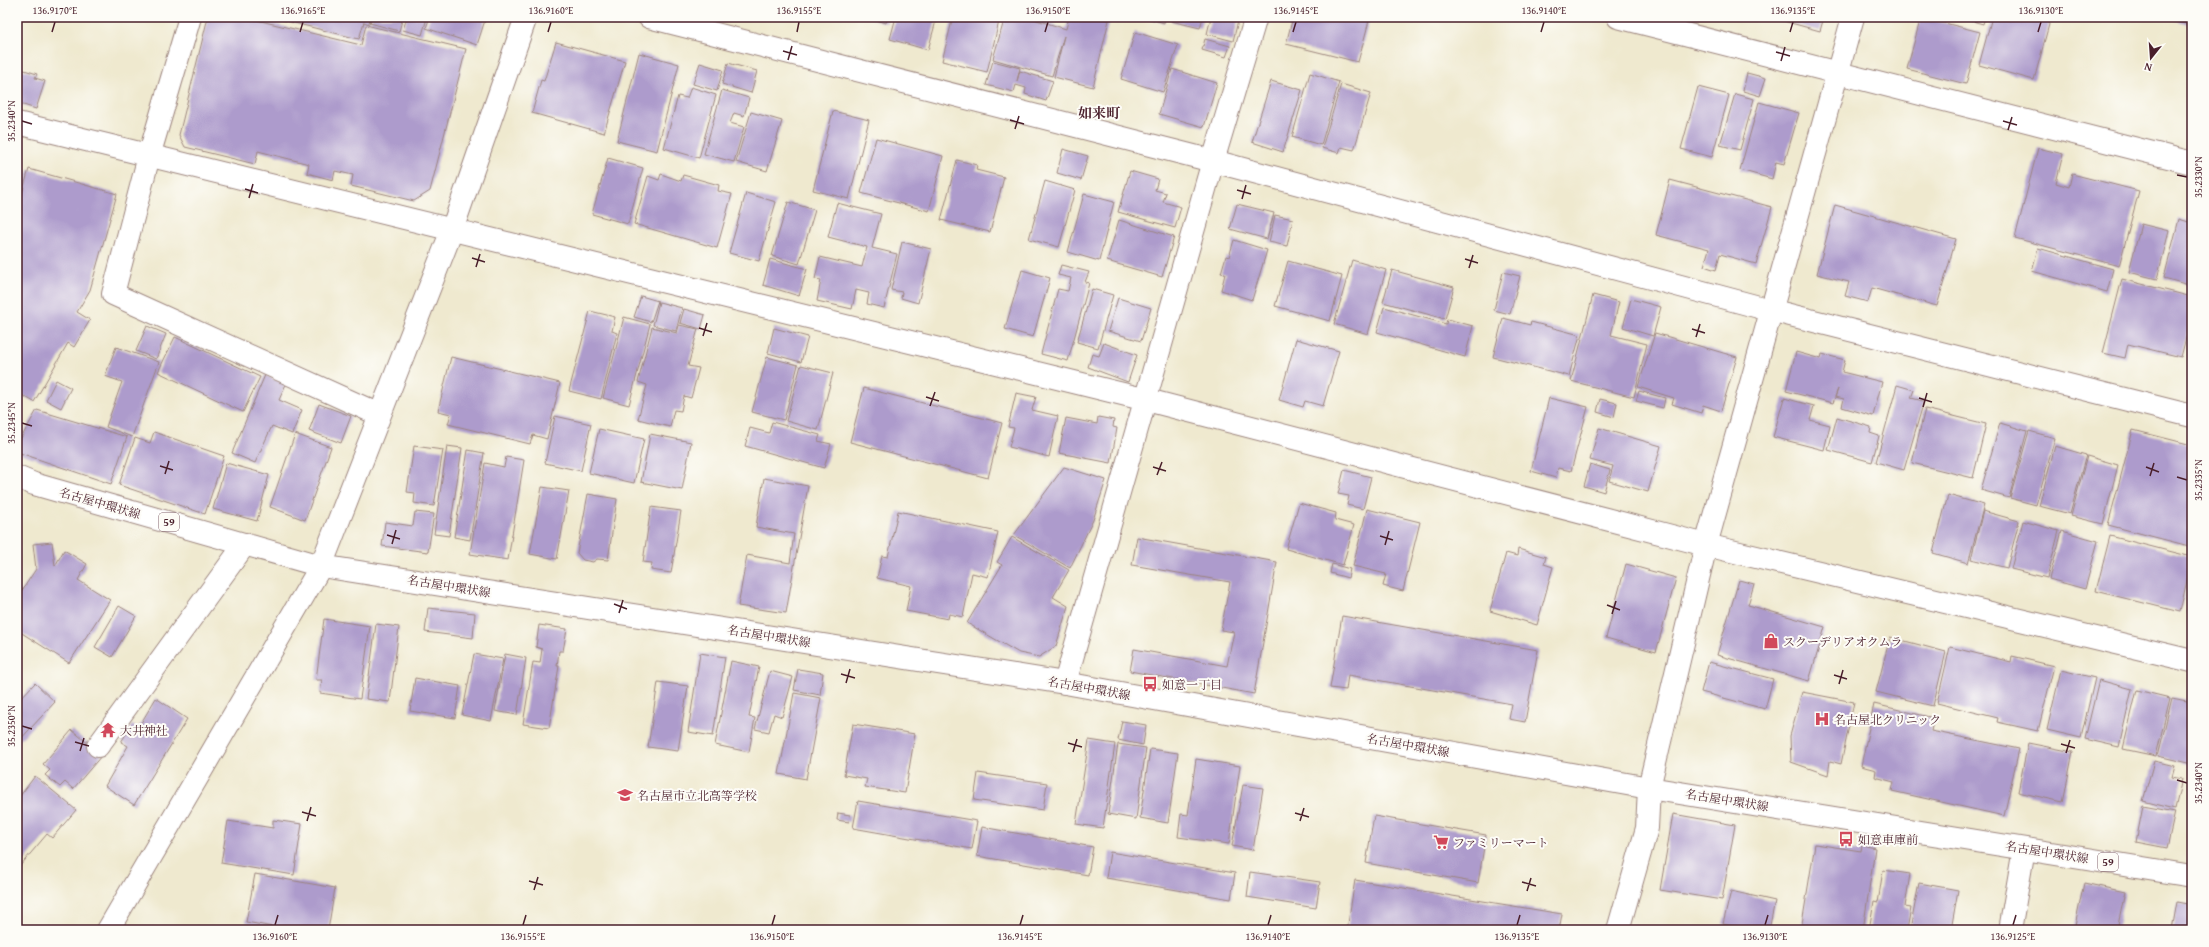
<svg xmlns="http://www.w3.org/2000/svg" width="2209" height="947" font-family="'Gentium Book Plus','Noto Serif JP',serif">
	<style>
		.building { fill: #ad9bcc }
		.lines { fill: none; stroke-linecap: round; stroke-linejoin: round }
		.minor-casing { stroke: #9c847d; stroke-width: 24 }
		.major-casing { stroke: #9c847d; stroke-width: 24 }
		.minor { stroke: #fff; stroke-width: 22 }
		.major { stroke: #fff; stroke-width: 22 }
		.ticks { fill: none; stroke: #4a1f2b; stroke-width: 1.5 }
		.labels { text-anchor: middle; dominant-baseline: central; stroke-width: 4; stroke-linejoin: round; paint-order: stroke }
		.shield { fill: #fdfcf7; stroke: #806168; stroke-width: 1 }
		.shield-label { font-size: 11px; font-weight: bold; fill: #4a1f2b }
		.street-label { font-size: 12px; fill: #4a1f2b; stroke: #fdfcf7 }
		.poi-label { font-size: 12px; fill: #4a1f2b; stroke: #fdfcf7; text-anchor: start }
		.quarter-label { font-size: 14px; font-weight: bold; fill: #4a1f2b; stroke: #fdfcf7 }
		.neatline { fill: none; stroke: #4a1f2b; stroke-width: 1.5 }
		.ticks-label { font-size: 10px; text-anchor: middle; fill: #4a1f2b }
	</style>
	<rect width="100%" height="100%" fill="#fdfcf7"/>
	<filter id="ink" filterUnits="userSpaceOnUse"><feTurbulence type="fractalNoise" baseFrequency=".025" numOctaves="2"/><feDisplacementMap in="SourceGraphic" scale="8" xChannelSelector="R" yChannelSelector="G"/><feConvolveMatrix kernelMatrix="1 2 1 2 8 2 1 2 1" color-interpolation-filters="sRGB"/></filter>
	<filter id="wash" filterUnits="userSpaceOnUse"><feTurbulence type="fractalNoise" baseFrequency=".012" numOctaves="4" result="noise"/><feDisplacementMap in="SourceGraphic" scale="16" xChannelSelector="R" yChannelSelector="G"/><feGaussianBlur stdDeviation="0.9" result="paint"/><feColorMatrix in="noise" values="0 0 0 0 0 0 0 0 0 0 0 0 0 0 0 0 0 1.4 0 .05"/><feComposite in="paint" operator="in"/></filter>
	<g filter="url(#wash)">
		<rect width="100%" height="100%" fill="#efe9cf"/>
		<g id="blocks">
			<path class="building" d="M120,17h15l-1,5z
				M208,17h36l117,28 5,-20 100,24 -36,142 -16,10 -63,-15 2,-11 -18,-4 -2,9 -26,-7 2,-9 -51,-13 -3,13 -70,-17 -6,-12z
				M270,17h100l-1,7 -5,-2 -5,17z
				M372,17h31l-4,14 -29,-8z
				M407,17l20,1 -5,17 -19,-5z
				M430,17h56l-9,28 -51,-17z
				M867,17h21l-2,6z
				M896,17h41l-9,33 -38,-11z
				M953,17h47l-13,55 -45,-11z
				M1005,17h22l39,12 3,-12h28l12,3 -16,67 -39,-10 10,-41 -12,40 -59,-17z
				M1144,17h21l-1,6z
				M1172,17h31l-3,11 -29,-7z
				M1211,17h28l-6,24 -26,-7z
				M1293,17h77l-12,45 -72,-18z
				M1769,17h55l-4,14z
				M1921,17l59,15 -14,52 -59,-15z
				M1959,17h26l-2,7z
				M1992,17h59l-17,63 -55,-15z
				M2176,17h16v9l-17,-5z
				M1135,32l43,13 -15,47 -42,-13z
				M1205,39l25,7 -4,11 -24,-7z
				M556,42l69,19 -21,72 -72,-20 9,-33 3,1z
				M639,53l40,11 -22,87 -40,-10z
				M993,61l27,7 -3,13 3,-10 33,10 -7,20 -21,-7 1,-6 -10,-3 -2,7 -28,-7z
				M700,63l23,7 -6,21 -24,-7z
				M728,63l29,8 -6,22 -29,-9z
				M18,68l19,6 -2,4 10,3 -9,28 -19,-6z
				M1172,69l45,14 -13,44 -45,-13z
				M1310,73l29,9 -18,63 -29,-8z
				M1747,73l19,5 -6,18 -17,-5z
				M1271,81l31,9 -19,62 -31,-10z
				M1341,84l30,9 -17,57 -13,-3 -2,6 -17,-5z
				M691,87l25,8 -17,63 -35,-10 14,-52 9,2z
				M1698,87l31,8 -17,62 -31,-8z
				M722,90l27,8 -5,18 -10,-3 -4,10 14,4 -10,35 -30,-8z
				M1735,94l19,5 -14,51 -20,-5z
				M1759,102l40,11 -15,51 -8,-2 -4,17 -32,-9z
				M833,111l36,9 -20,79 -36,-9z
				M751,112l31,9 -15,50 -31,-9z
				M876,138l67,18 -14,55 -68,-18z
				M2038,148l25,6 -7,29 13,4 3,-13 67,17 -20,75 -104,-28z
				M1063,149l25,7 -7,24 -24,-7z
				M608,158l35,10 -15,56 -36,-10z
				M957,160l20,5 -1,5 28,7 -14,55 -49,-12z
				M29,169l88,25 -27,96 -13,22 13,8 -16,27 -6,-4 -34,59 -17,-10v-181z
				M1130,171l28,8 -3,11 11,3 -3,9 18,5 -6,21 -57,-16z
				M661,174l20,7 2,-6 36,10 -1,6 14,3 -15,54 -83,-24 14,-48 11,4z
				M1670,180l102,27 -16,57 -36,-10 -4,16 -12,-4 5,-17 -53,-14z
				M1045,181l30,9 -16,57 -30,-8z
				M746,193l30,9 -17,59 -30,-8z
				M1084,194l30,8 -15,59 -31,-9z
				M788,202l27,8 -16,54 -27,-8z
				M837,203l44,11 -9,34 25,6 -13,54 -17,-4 2,-11 -13,-3 -4,19 -35,-8 4,-21 -6,-1 5,-22 42,10 5,-20 -39,-10z
				M1237,204l37,9 -7,26 -37,-10z
				M1835,205l121,34 -19,67 -65,-18 -4,14 -23,-6 4,-14 -32,-8z
				M1275,215l18,4 -6,27 -18,-4z
				M2179,219l13,4v63l-28,-8z
				M1119,220l55,17 -12,40 -55,-16z
				M2141,224l28,7 -12,48 -28,-7z
				M1234,240l33,10 -15,50 -31,-10 4,-16 -4,-1 5,-17 3,1z
				M902,242l29,7 -13,54 -17,-5 1,-6 -11,-2z
				M2038,248l75,21 -6,23 -75,-21z
				M770,259l37,10 -8,27 -36,-11z
				M1352,260l34,10 -18,64 -34,-10z
				M1288,261l54,15 -12,45 -55,-15z
				M1061,265l28,7 -4,10 4,1 -21,78 -27,-7 17,-65 10,2 3,-13 -13,-3z
				M1022,270l28,8 -17,59 -28,-8z
				M1392,270l62,17 -9,32 -62,-17z
				M1503,272l17,4 -10,38 -16,-4z
				M2122,279l70,18v18l-11,42 -53,-13 -3,14 -22,-5z
				M1092,289l21,6 -15,53 -21,-6z
				M1593,295l26,7 -8,33 36,9 -13,53 -63,-16z
				M641,296l17,5 -7,21 -17,-5z
				M1118,298l33,10 -10,33 -33,-10z
				M1631,299l30,8 -8,29 -30,-9z
				M659,302l23,6 -6,23 -23,-6z
				M1384,307l62,17 1,-5 26,7 -8,31 -88,-25z
				M684,309l21,6 -4,14 -21,-6z
				M590,311l25,6 -3,14 5,2 -16,66 -32,-8z
				M624,317l26,7 -21,81 -26,-7z
				M1503,318l27,7 1,-3 49,13 -11,41 -76,-19z
				M679,325l19,4 -10,37 11,2 -8,30 -7,-2 -3,15 -7,-1 -4,17 -32,-8 9,-34 -9,-3 14,-55 25,6z
				M147,326l19,8 -10,25 -20,-8z
				M774,328l34,9 -7,25 -33,-9z
				M1655,333l82,24 -16,54 -18,-6 -2,8 -29,-9 2,-6 -36,-11z
				M175,337l85,40 -17,35 -85,-40z
				M1296,339l43,12 -16,55 -18,-5 -2,6 -24,-7z
				M1104,343l33,12 -9,27 -40,-15 4,-13 7,2z
				M116,347l43,15 -27,75 -26,-10 16,-45 -17,-6z
				M1796,352l25,7 1,-5 23,6 -3,12 40,10 -9,34 -31,-9 2,-8 -9,-2 3,-8 -5,14 -47,-12z
				M451,357l109,26 -13,56 -14,-4 -3,9 -82,-20 3,-10 -13,-3z
				M767,357l31,8 -14,55 -32,-8z
				M801,365l32,8 -15,57 -32,-9z
				M265,375l21,9 -7,16 23,10 -10,24 -20,-8 -17,37 -23,-10z
				M56,380l15,8 -10,20 -15,-8z
				M1897,385l17,5 -3,8 13,3 -20,69 -28,-8z
				M864,388l138,35 -14,55 -138,-36z
				M1639,391l26,7 -2,10 -27,-7z
				M1016,393l20,4 -4,13 26,6 -9,41 -40,-10 5,-19 -6,-1z
				M1549,398l39,9 -17,64 -13,-3 -2,10 -25,-7z
				M1784,398l30,8 -4,14 20,5 -6,25 -51,-13z
				M1600,399l17,4 -3,14 -17,-5z
				M319,404l32,12 -10,27 -32,-12z
				M1925,409l61,15 -13,54 -61,-15z
				M37,410l90,27 -16,47 -94,-32v-7z
				M555,416l36,8 -10,47 -36,-8z
				M1098,417l16,3 -1,7 4,1 -6,35 -52,-10 7,-35 31,6z
				M1837,417l34,10 -1,6 9,3 -7,26 -44,-12z
				M772,422l48,13 -2,6 13,3 -7,24 -79,-22 5,-18 19,5z
				M2000,423l27,8 -18,67 -28,-8z
				M1599,428l62,18 -13,46 -39,-11 4,-15 -23,-6z
				M599,429l45,10 -10,44 -45,-10z
				M2133,430l59,15v90l-3,11 -81,-21z
				M2029,431l26,7 -19,67 -26,-7z
				M154,432l70,24 -19,58 -86,-29 16,-47 15,5z
				M295,434l36,13 -26,73 -35,-13z
				M650,434l41,8 -9,48 -41,-8z
				M414,446l29,4 -9,56 -20,-3 1,-10 -8,-1z
				M447,446l15,2 -13,88 -15,-2z
				M2055,446l31,9 -16,59 -31,-8z
				M468,450l16,3 -14,87 -16,-3z
				M2087,456l31,9 -15,59 -32,-8z
				M506,457l18,3 -16,100 -38,-6 15,-91 19,4z
				M226,463l43,12 -12,46 -44,-12z
				M1590,464l20,6 -6,22 -20,-6z
				M1064,467l42,13 -13,40 -23,48 -56,-33z
				M1344,470l27,7 -8,32 -16,-4 2,-9 -11,-2z
				M764,478l44,8 -22,127 -48,-7 9,-51 43,8 4,-29 -38,-7z
				M542,487l27,4 -12,68 -27,-5z
				M588,494l29,5 -9,61 -11,-1 -4,3 -10,-2 -6,-7z
				M1948,495l36,10 -16,58 -35,-10z
				M1299,503l37,10 -1,7 19,5 -11,40 -57,-16z
				M651,507l30,4 -10,62 -20,-3 1,-7 -9,-1z
				M1367,509l53,13 -17,69 -20,-5 3,-12 -33,-8z
				M898,511l100,21 -10,45 -16,-4 -9,44 -14,-3 -1,5 -42,-8 5,-25 -34,-8 5,-22 6,1z
				M1983,511l36,10 -12,47 -36,-9z
				M415,512l19,2 -6,38 -46,-6 3,-24 28,4z
				M2023,521l36,10 -12,47 -36,-9z
				M2062,531l36,10 -13,48 -36,-10z
				M2110,536l82,21 -12,55 -84,-21z
				M1012,537l57,33 -16,27 15,9 -12,40 -17,11 -20,-4 -52,-30 35,-58 -5,-3z
				M1137,537l140,25 -23,132 -124,-23 4,-22 93,17 7,-34 -13,-2 9,-48 -98,-17z
				M52,542l3,24 9,-16 23,14 -9,16 32,20 -41,63 -52,-33v-32l19,-29 -3,-25z
				M1518,549l28,8 -2,7 9,3 -16,58 -47,-14 16,-58 11,3z
				M1332,564l18,5 -2,9 -18,-5z
				M1626,564l50,14 -20,74 -50,-14z
				M1739,580l15,4 -6,21 77,22 -16,54 -92,-26z
				M2191,595h1v20l-5,-2z
				M119,606l17,10 -24,41 -17,-10z
				M428,608l47,5 -2,25 -48,-6z
				M1342,616l196,34 -13,72 -16,-3 3,-15 -164,-29 -2,15 -16,-2z
				M324,619l46,7 -10,73 -40,-6 2,-13h-6z
				M376,624l23,3 -9,75 -24,-3z
				M539,625l28,4 -4,22h-4l-2,15h2l-10,62 -26,-4 10,-62 7,1 2,-14 -6,-2z
				M1890,637l56,15 -13,54 -57,-14z
				M1950,647l61,15 1,-6 42,10 -16,65 -41,-9 1,-4 -61,-15z
				M700,653l25,4 -12,79 -25,-4z
				M474,654l29,5 -12,62 -29,-6z
				M505,654l21,4 -9,57 -22,-4z
				M731,661l28,6 -10,50 6,1 -6,34 -34,-7z
				M1709,662l64,17 -8,30 -64,-17z
				M798,669l25,4 -3,22 -26,-5z
				M2061,670l34,8 -14,60 -34,-8z
				M770,671l23,6 -11,40 -8,-3 -5,18 -14,-3z
				M415,678l45,8 -5,32 -45,-7z
				M2099,680l33,9 -13,58 -34,-8z
				M658,682l30,4 -10,65 -30,-4z
				M35,683l20,19 -38,41v-41z
				M2137,690l33,8 -14,58 -33,-7z
				M1802,692l52,10 -13,62 -11,-3 -2,14 -37,-13 -1,-26z
				M794,693l27,5 -15,81 -27,-5z
				M156,698l31,21 -53,86 -29,-19 23,-40 -7,-4 11,-17 6,3z
				M2172,698l20,4v62l-34,-8z
				M1874,704l60,14 -3,13 88,18 -15,67 -112,-25 2,-9 -19,-5 1,-7 -15,-4z
				M1122,721l24,4 -3,20 -25,-5z
				M853,724l62,10 -10,59 -40,-6 2,-8 -23,-4z
				M72,730l30,25 -29,34 -8,-7 -5,5 -15,-12 5,-5 -7,-6z
				M1089,740l26,4 -12,84 -27,-4z
				M2028,743l45,9 -10,50 -45,-10z
				M1118,744l28,4 -10,71 -28,-5z
				M1150,749l28,4 -10,70 -28,-5z
				M1196,759l44,7 -11,78 -51,-7 3,-23 7,1z
				M2154,761l21,5 -3,11 10,2 -7,30 -32,-8z
				M978,773l69,10 -4,27 -69,-10z
				M35,776l41,34 -24,28 -5,-4 -27,32 -3,-3v-63z
				M1243,785l20,3 -10,62 -21,-4z
				M858,801l119,20 -5,28 -119,-21z
				M2143,806l32,6 -8,36 -31,-6z
				M838,813l12,2 -1,7 -12,-2z
				M1673,814l62,11 -13,75 -62,-10z
				M1374,816l112,19 -8,48 -112,-20z
				M273,820l29,4 -8,51 -73,-12 7,-42 45,7z
				M982,827l111,20 -5,28 -111,-19z
				M1815,844l46,7 1,-6 13,3 -12,82h-62z
				M1110,852l125,21 -4,26 -125,-21z
				M1883,870l27,4 -5,33 6,1 -4,22h-38l5,-29 4,1z
				M1250,872l70,10 -4,26 -69,-11z
				M255,874l80,14 -7,42h-39l-43,-8z
				M1355,880l207,34 -3,16h-212z
				M1919,883l39,7 -7,40h-41z
				M2084,883l41,9 -8,38h-20l-22,-4z
				M1731,891l44,10 -6,29h-19l-27,-6z
				M2177,902l15,3v25h-20z
				M198,927l13,2 -1,1h-13z
				M244,928l9,1v1h-10z"/>
		</g>
	</g>
	<g filter="url(#ink)">
		<use href="#blocks" fill-opacity="0" stroke="#9c847d" stroke-width="1"/>
		<g class="lines">
			<g class="minor-casing">
				<path id="minor" d="M190,17l-41,139 -36,138 267,121
					M649,17l564,144 557,149 422,106
					M1618,17l574,146
					M17,123l1130,277 559,145 486,116
					M1065,683l148,-522 43,-144
					M98,746l147,-202
					M108,930l213,-364 131,-336 74,-213
					M1618,930l29,-102 2,-40 57,-243 147,-528
					M2010,930l14,-81"/>
			</g>
			<g class="major-casing">
				<path id="major" d="M17,477l17,7 287,82 744,117 584,105 543,88"/>
			</g>
			<use href="#minor" class="minor"/>
			<use href="#major" class="major"/>
		</g>
	</g>
	<path class="ticks" d="M52,32l3,-10M300,32l3,-10M548,32l3,-10M797,32l2,-10M1045,32l3,-10M1293,32l3,-10M1541,32l3,-10M1790,32l3,-10M2038,32l3,-10M783,51l14,4M1776,52l14,4M788,60l4,-14M1781,61l4,-14M1010,120l14,4M22,121l10,3M2003,121l14,4M1015,129l4,-13M2008,130l4,-13M2177,175l10,2M245,189l13,4M1237,190l14,4M249,198l4,-14M1242,199l4,-14M472,258l13,4M1465,259l13,4M476,267l4,-13M1469,268l4,-13M699,328l13,4M1692,329l13,4M703,336l4,-13M1696,337l4,-13M926,397l13,4M1919,398l13,4M930,406l5,-14M1923,407l4,-14M22,423l10,3M160,466l13,4M1153,467l13,4M2146,467l13,5M165,474l4,-13M1157,475l5,-13M2150,476l4,-13M2177,477l10,3M387,535l13,4M1380,536l13,4M392,544l4,-14M1385,545l4,-14M614,604l13,5M1607,605l13,5M619,613l4,-13M1612,614l4,-13M841,674l14,4M1834,675l13,4M846,683l4,-14M1839,684l4,-14M22,726l10,3M75,742l14,4M1068,743l14,4M2061,744l14,4M80,751l4,-13M1073,752l4,-13M2066,753l4,-13M2177,780l10,3M302,812l14,4M1295,813l14,4M307,821l4,-14M1300,821l4,-13M529,881l14,4M1522,882l14,4M534,890l4,-13M1527,891l4,-13M275,925l3,-10M523,925l3,-10M772,925l3,-10M1020,925l3,-10M1268,925l3,-10M1517,925l3,-10M1765,925l3,-10M2013,925l3,-10"/>
	<defs>
		<g id="shop-bare" transform="scale(1.2)"><path d="M-5-2.5h2.3a2.7 3.5 0 0 1 5.4 0H5L5.5 6h-11ZM-1.5-2.5h3a1.5 2.3 0 0 0-3 0Z" fill="#d1495b" stroke="#fdfcf7" stroke-width="2.5" paint-order="stroke"/></g>
		<g id="bus-bare" transform="scale(1.2)"><path d="M-5-6H5V4H4V6H2V4H-2V6H-4V4H-5ZM-3.5-4V0h7V-4ZM-3.5 1.2v1.5H-2V1.2ZM2 1.2v1.5H3.5V1.2Z" fill="#d1495b" stroke="#fdfcf7" stroke-width="2.5" paint-order="stroke"/></g>
		<g id="hospital-bare" transform="scale(1.2)"><path d="M-5-5h3v3.5h4V-5h3V5h-3V1.5h-4V5h-3Z" fill="#d1495b" stroke="#fdfcf7" stroke-width="2.5" paint-order="stroke"/></g>
		<g id="temple-bare" transform="scale(1.2)"><path d="M0-6L5-2H3V0L6.5 2.5H4V6H1.5V3h-3V6H-4V2.5H-6.5L-3 0V-2H-5Z" fill="#d1495b" stroke="#fdfcf7" stroke-width="2.5" paint-order="stroke"/></g>
		<g id="school-bare" transform="scale(1.2)"><path d="M0-5L7-2L0 1L-7-2ZM-4 1L0 2.5L4 1V4Q0 6-4 4Z" fill="#d1495b" stroke="#fdfcf7" stroke-width="2.5" paint-order="stroke"/></g>
		<g id="supermarket-bare" transform="scale(1.2)"><path d="M-6-5.5h2.5l.6 2H6L4.5 2H-2.5L-4.4-4H-6ZM-1.5 3.2a1.3 1.3 0 1 0 .1 0ZM3 3.2a1.3 1.3 0 1 0 .1 0Z" fill="#d1495b" stroke="#fdfcf7" stroke-width="2.5" paint-order="stroke"/></g>
	</defs>
	<g fill-rule="evenodd">
		<use href="#shop-bare" x="1771" y="641"/>
		<use href="#bus-bare" x="1150" y="684"/>
		<use href="#hospital-bare" x="1822" y="719"/>
		<use href="#temple-bare" x="108" y="730"/>
		<use href="#school-bare" x="625" y="795"/>
		<use href="#bus-bare" x="1846" y="839"/>
		<use href="#supermarket-bare" x="1441" y="842"/>
	</g>
	<g class="labels">
		<g class="shield">
			<rect x="159" y="513" width="20" height="18" rx="3"/>
			<rect x="2098" y="853" width="20" height="18" rx="3"/>
		</g>
		<g class="shield-label">
			<text x="169" y="522">59</text>
			<text x="2108" y="862">59</text>
		</g>
		<g class="street-label">
			<text transform="translate(100 503) rotate(16)">名古屋中環状線</text>
			<text transform="translate(449 586) rotate(9)">名古屋中環状線</text>
			<text transform="translate(769 636) rotate(9)">名古屋中環状線</text>
			<text transform="translate(1089 688) rotate(10)">名古屋中環状線</text>
			<text transform="translate(1408 745) rotate(10)">名古屋中環状線</text>
			<text transform="translate(1727 800) rotate(9)">名古屋中環状線</text>
			<text transform="translate(2047 852) rotate(9)">名古屋中環状線</text>
		</g>
		<g class="poi-label">
			<text x="1783" y="641">スクーデリアオクムラ</text>
			<text x="1162" y="684">如意一丁目</text>
			<text x="1834" y="719">名古屋北クリニック</text>
			<text x="120" y="730">大井神社</text>
			<text x="637" y="795">名古屋市立北高等学校</text>
			<text x="1858" y="839">如意車庫前</text>
			<text x="1453" y="842">ファミリーマート</text>
		</g>
		<g class="quarter-label">
			<text x="1099" y="113">如来町</text>
		</g>
	</g>
	<rect width="2209" height="947" fill="none" stroke="#fdfcf7" stroke-width="44"/>
	<g transform="translate(2151 58) rotate(197)" stroke="#fdfcf7" stroke-width="3" paint-order="stroke">
	<path d="M0-3L7 15L0 10L-7 15Z" fill="#4a1f2b"/>
	<text y="-6" font-size="11" font-weight="bold" text-anchor="middle" fill="#4a1f2b">N</text>
	</g>
	<rect x="22" y="22" width="2165" height="903" class="neatline"/>
	<g class="ticks-label">
		<text x="55" y="14">136.9170°E</text>
		<text x="303" y="14">136.9165°E</text>
		<text x="551" y="14">136.9160°E</text>
		<text x="799" y="14">136.9155°E</text>
		<text x="1048" y="14">136.9150°E</text>
		<text x="1296" y="14">136.9145°E</text>
		<text x="1544" y="14">136.9140°E</text>
		<text x="1793" y="14">136.9135°E</text>
		<text x="2041" y="14">136.9130°E</text>
		<text transform="translate(11 121) rotate(-90)" y="4">35.2340°N</text>
		<text transform="translate(2198 177) rotate(-90)" y="4">35.2330°N</text>
		<text transform="translate(11 423) rotate(-90)" y="4">35.2345°N</text>
		<text transform="translate(2198 480) rotate(-90)" y="4">35.2335°N</text>
		<text transform="translate(11 726) rotate(-90)" y="4">35.2350°N</text>
		<text transform="translate(2198 783) rotate(-90)" y="4">35.2340°N</text>
		<text x="275" y="940">136.9160°E</text>
		<text x="523" y="940">136.9155°E</text>
		<text x="772" y="940">136.9150°E</text>
		<text x="1020" y="940">136.9145°E</text>
		<text x="1268" y="940">136.9140°E</text>
		<text x="1517" y="940">136.9135°E</text>
		<text x="1765" y="940">136.9130°E</text>
		<text x="2013" y="940">136.9125°E</text>
	</g>
</svg>
